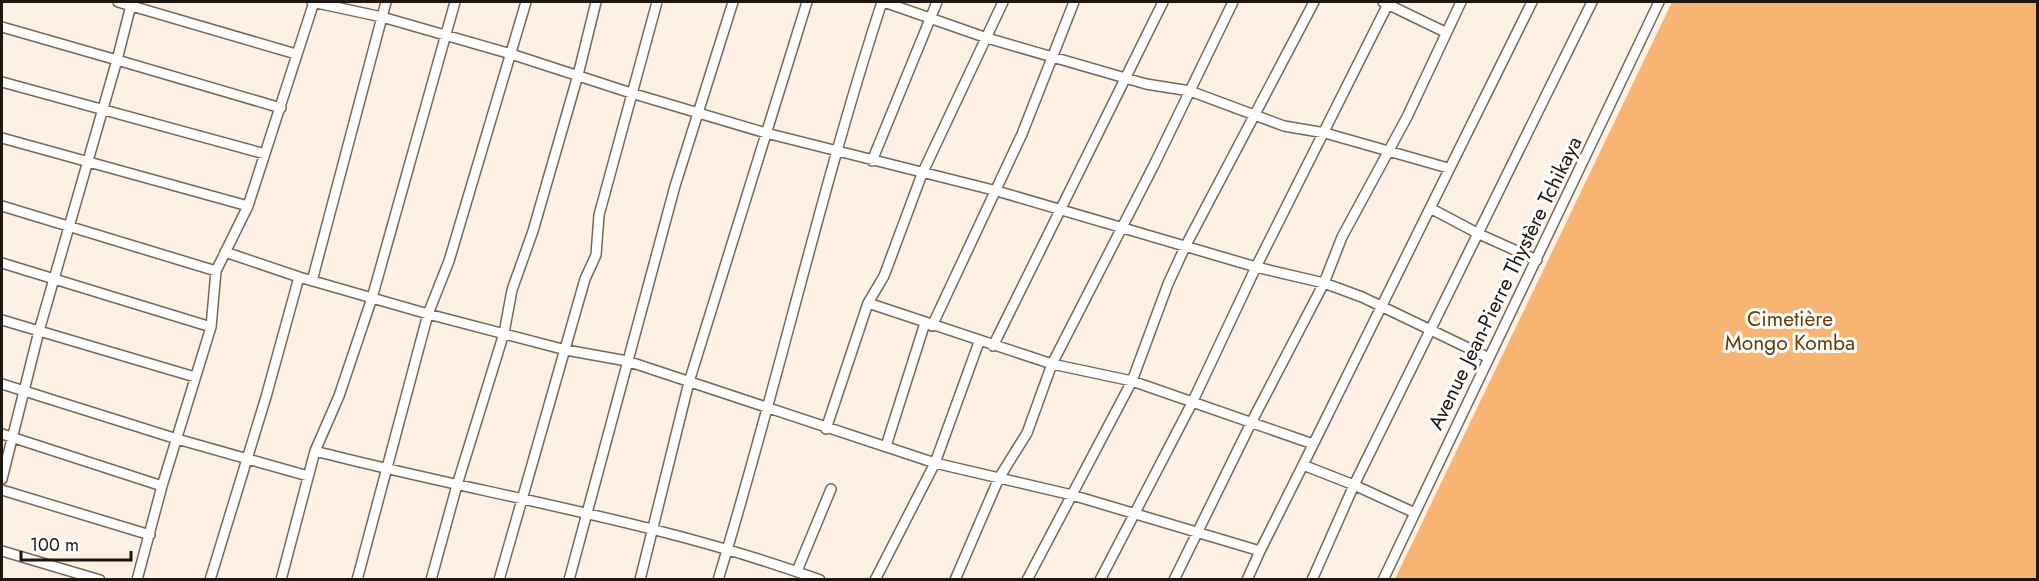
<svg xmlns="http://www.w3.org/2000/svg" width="2039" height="581" font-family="Jost,sans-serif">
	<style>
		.green { fill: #f7b473 }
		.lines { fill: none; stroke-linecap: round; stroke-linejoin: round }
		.minor-casing { stroke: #786758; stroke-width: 12 }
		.minor { stroke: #fff; stroke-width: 9 }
		.labels { text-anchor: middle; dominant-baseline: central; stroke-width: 6; stroke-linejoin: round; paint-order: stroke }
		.street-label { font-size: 21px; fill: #1e1711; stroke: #fff }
		.park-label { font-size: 21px; fill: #673a00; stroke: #fff }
	</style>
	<rect width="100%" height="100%" fill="#fdf1e6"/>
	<path class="green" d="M1672,2h365v577h-642z"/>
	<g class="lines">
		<g class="minor-casing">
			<path id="minor" d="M118,2l178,52
				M312,2l70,15 129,37 120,39 135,40 231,58 259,76 68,16 38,14 127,61
				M884,2l103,36 159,46 44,7 94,35 41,7 123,35
				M1383,2l62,30
				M131,5l-14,55 164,48
				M2,27l115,33 -78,271 -37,148
				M2,82l263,72
				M2,138l246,68
				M872,161l65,-159
				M2,206l214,65
				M1430,208l49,26 58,26
				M225,252l74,25 129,37 138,36 61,11 308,102 137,32 188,56 43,-86 51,20 61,28
				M2,263l209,64
				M312,281l74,-279
				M868,303l184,61 80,17 181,63
				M2,320l193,57
				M932,326l90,-192 52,-132
				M993,346l170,-344
				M2,384l175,55 131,37
				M826,429l42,-126 16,-27 38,-102 81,-172
				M2,434l160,52
				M886,446l39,-123
				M315,451c166,43 345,70 505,129
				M1303,465l229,-463
				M2,490l148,45
				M2,551l98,29
				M797,571l34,-82
				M137,580l25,-94 49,-159 5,-56 32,-65 66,-204
				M210,580l56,-183 33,-120
				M281,580l34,-129 24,-55 33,-98 83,-296
				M357,580l71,-266 21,-53 77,-259
				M431,580l26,-95 47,-152 8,-43 21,-59 45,-156 18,-73
				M499,580l86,-301 11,-24 3,-40 58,-213
				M569,580l106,-394 58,-184
				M640,580l49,-198 118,-380
				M718,580c59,-192 102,-388 164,-578
				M875,580l60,-117 44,-121
				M955,580l44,-102 28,-45 25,-69 102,-199 79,-163
				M1027,580l105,-199 36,-97 17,-37 129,-245
				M1100,580l92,-177 64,-136 133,-265
				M1174,580l78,-159 72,-138 18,-46 65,-120 54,-115
				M1247,580l13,-29
				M1312,580l42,-95 238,-483
				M1383,580l276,-578"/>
		</g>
		<use href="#minor" class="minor"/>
	</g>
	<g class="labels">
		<g class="street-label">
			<text transform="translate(1505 283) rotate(-64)">Avenue Jean-Pierre Thystère Tchikaya</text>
		</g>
		<g class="park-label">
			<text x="1790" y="319">Cimetière<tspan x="1790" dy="24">Mongo Komba</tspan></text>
		</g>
	</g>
	<rect width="2039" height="581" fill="none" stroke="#1e1711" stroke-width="6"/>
	<path d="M21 551v9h110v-9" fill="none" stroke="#1e1711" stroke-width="3"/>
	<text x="30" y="551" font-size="18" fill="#1e1711" stroke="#ffffff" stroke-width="4.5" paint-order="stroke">100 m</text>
</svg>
